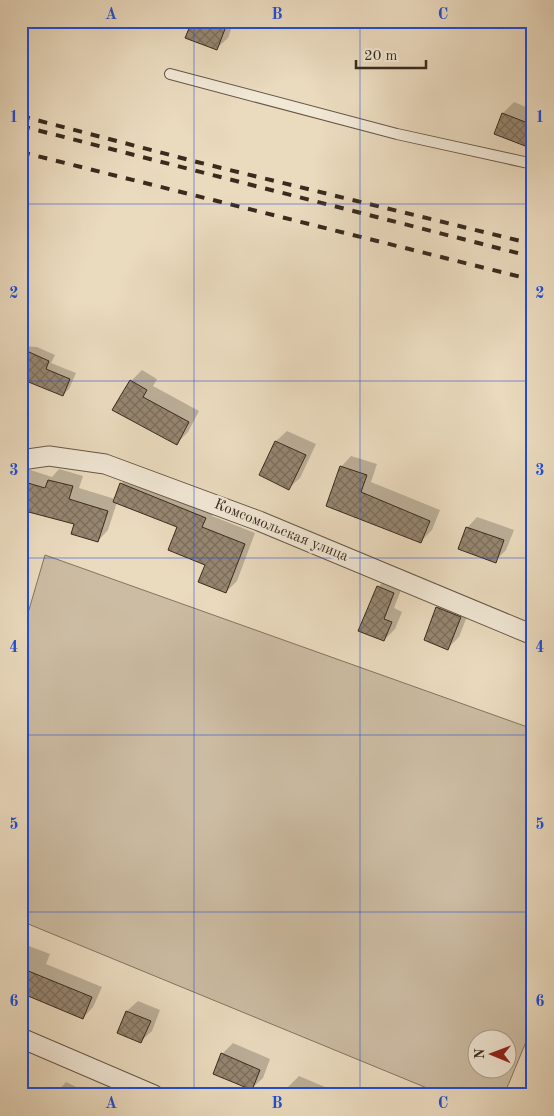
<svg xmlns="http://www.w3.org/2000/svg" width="554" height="1116" font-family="'Old Standard TT',serif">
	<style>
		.green { fill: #ccbca3; stroke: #837460; fill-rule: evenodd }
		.shadow { fill: #0003 }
		.building { fill: url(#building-cross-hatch); stroke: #3a2b1e }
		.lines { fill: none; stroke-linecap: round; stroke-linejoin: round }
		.lane-casing { stroke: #665746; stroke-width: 12 }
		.street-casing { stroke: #665746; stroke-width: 21 }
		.lane { stroke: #f1e7d5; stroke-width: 10 }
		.street { stroke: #f1e7d5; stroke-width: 19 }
		.rail { stroke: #3a2b1e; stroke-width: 4; stroke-dasharray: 9 9; stroke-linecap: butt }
		.grid { fill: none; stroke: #1d4ed8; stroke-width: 1; stroke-opacity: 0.55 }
		.labels { text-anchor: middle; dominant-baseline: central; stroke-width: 5; stroke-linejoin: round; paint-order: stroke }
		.street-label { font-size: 15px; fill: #3a2b1e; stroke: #f1e7d5 }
		.neatline { fill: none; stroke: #1d4ed8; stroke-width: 2 }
		.grid-label { font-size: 16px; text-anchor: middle; font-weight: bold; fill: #1d4ed8 }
	</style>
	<defs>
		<pattern id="building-cross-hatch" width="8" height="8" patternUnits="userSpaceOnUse" patternTransform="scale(1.25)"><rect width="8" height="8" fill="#968671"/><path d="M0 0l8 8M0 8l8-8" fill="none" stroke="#7b6e5c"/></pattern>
	</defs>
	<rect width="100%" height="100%" fill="#eadabe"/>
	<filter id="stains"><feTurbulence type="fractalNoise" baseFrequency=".004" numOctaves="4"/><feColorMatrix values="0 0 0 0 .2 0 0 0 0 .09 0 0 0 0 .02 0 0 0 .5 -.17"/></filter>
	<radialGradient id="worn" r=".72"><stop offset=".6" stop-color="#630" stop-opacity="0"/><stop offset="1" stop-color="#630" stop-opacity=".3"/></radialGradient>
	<path class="green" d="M45,555l488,174v296l-29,70h-60l-423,-174v-284zM476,1038h30v30h-30z"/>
	<path class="shadow" d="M193,21h41l-6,17 -11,10z
		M514,102l19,8v38l-38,-15 8,-20z
		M21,346l16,1 18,8 -4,8 25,10 -7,16 -6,6 -42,-17z
		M142,370l15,9 -4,7 46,25 -11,21 -11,11 -63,-33 17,-29z
		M287,431l29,13 -16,34 -11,10 -29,-14 16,-33z
		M351,456l26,8 -6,18 69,28 -8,20 -11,11 -93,-35 13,-39z
		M21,467l31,10 7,-8 24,7 -4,12 36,11 6,-15 11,-11 84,34 -4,9 43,17 -18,48 -11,11 -47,-66 -62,-24 -9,28 -10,11 -23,-18 -51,-14 -3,3z
		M477,517l37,13 -8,20 -11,11 -28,-33z
		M389,576l15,6 -10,26 8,4 -7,17 -11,11 -6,-53z
		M448,597l23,9 -12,31 -11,11 -11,-40z
		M21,943l29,11 -4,10 56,23 -9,20 -10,11 -62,-27z
		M138,1001l22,9 -8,21 -11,10 -22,-9 8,-21z
		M233,1043l37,16 -7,19 -11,10 -30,-34z
		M299,1076l26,11 -4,8h-36l3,-8z
		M66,1082l27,13h-39z"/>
	<path class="building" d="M192,21h36l-11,29 -32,-12z
		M502,113l31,12v24l-39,-15z
		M29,352l20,9 -3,8 24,10 -7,17 -42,-17v-8z
		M130,380l17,10 -4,7 46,25 -12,23 -65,-35z
		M275,441l31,14 -17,35 -30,-15z
		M340,466l27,9 -6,17 69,29 -9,22 -95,-37z
		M48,480l25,6 -4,13 39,12 -10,31 -27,-8 3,-10 -53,-14v-29l24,7z
		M120,483l86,35 -4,9 43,17 -19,49 -28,-11 7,-17 -37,-15 9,-23 -64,-25z
		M466,527l38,13 -8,23 -38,-14z
		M377,586l17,7 -10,26 8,3 -8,19 -26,-10z
		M436,607l25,10 -13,33 -24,-10z
		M21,968l71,29 -9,22 -62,-26z
		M126,1011l25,10 -10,22 -24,-10z
		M221,1053l39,17 -8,20 -39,-16z"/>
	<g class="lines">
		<g class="lane-casing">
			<path id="lane" d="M170,74l227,60 136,30"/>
		</g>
		<g class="street-casing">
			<path id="street" d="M21,460l28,-4 56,8 154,57 274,114
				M21,1038l133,57"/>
		</g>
		<use href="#lane" class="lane"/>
		<use href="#street" class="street"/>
		<path class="rail" d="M21,116l176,46 336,82
			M21,126l512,131
			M21,152l512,128"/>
	</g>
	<path class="grid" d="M194,21v1074M360,21v1074M21,204h512M21,381h512M21,558h512M21,735h512M21,912h512"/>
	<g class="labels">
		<g class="street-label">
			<text transform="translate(281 531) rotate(22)">Комсомольская улица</text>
		</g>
	</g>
	<rect width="554" height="1116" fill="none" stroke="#eadabe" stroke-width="55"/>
	<g transform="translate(492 1054) rotate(271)"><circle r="24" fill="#f1e7d5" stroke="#a89c8c"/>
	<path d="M0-4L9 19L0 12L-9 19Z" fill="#8f2418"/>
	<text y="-8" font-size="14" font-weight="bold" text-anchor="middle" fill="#3a2b1e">N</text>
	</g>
	<path d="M356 60v8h70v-8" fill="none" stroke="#3a2b1e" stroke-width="2.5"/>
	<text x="364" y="60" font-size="15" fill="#3a2b1e" stroke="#f1e7d5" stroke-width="4" paint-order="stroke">20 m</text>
	<rect x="28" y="28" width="498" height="1060" class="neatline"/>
	<g class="grid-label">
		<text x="111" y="19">A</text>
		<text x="277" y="19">B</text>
		<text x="443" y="19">C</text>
		<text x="14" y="122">1</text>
		<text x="540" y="122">1</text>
		<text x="14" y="298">2</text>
		<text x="540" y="298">2</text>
		<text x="14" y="475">3</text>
		<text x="540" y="475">3</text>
		<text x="14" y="652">4</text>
		<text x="540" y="652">4</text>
		<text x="14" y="829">5</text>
		<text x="540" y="829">5</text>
		<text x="14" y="1006">6</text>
		<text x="540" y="1006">6</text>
		<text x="111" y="1108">A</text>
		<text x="277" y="1108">B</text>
		<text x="443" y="1108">C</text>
	</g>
	<rect width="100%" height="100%" filter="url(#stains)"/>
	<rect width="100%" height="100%" fill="url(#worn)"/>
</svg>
